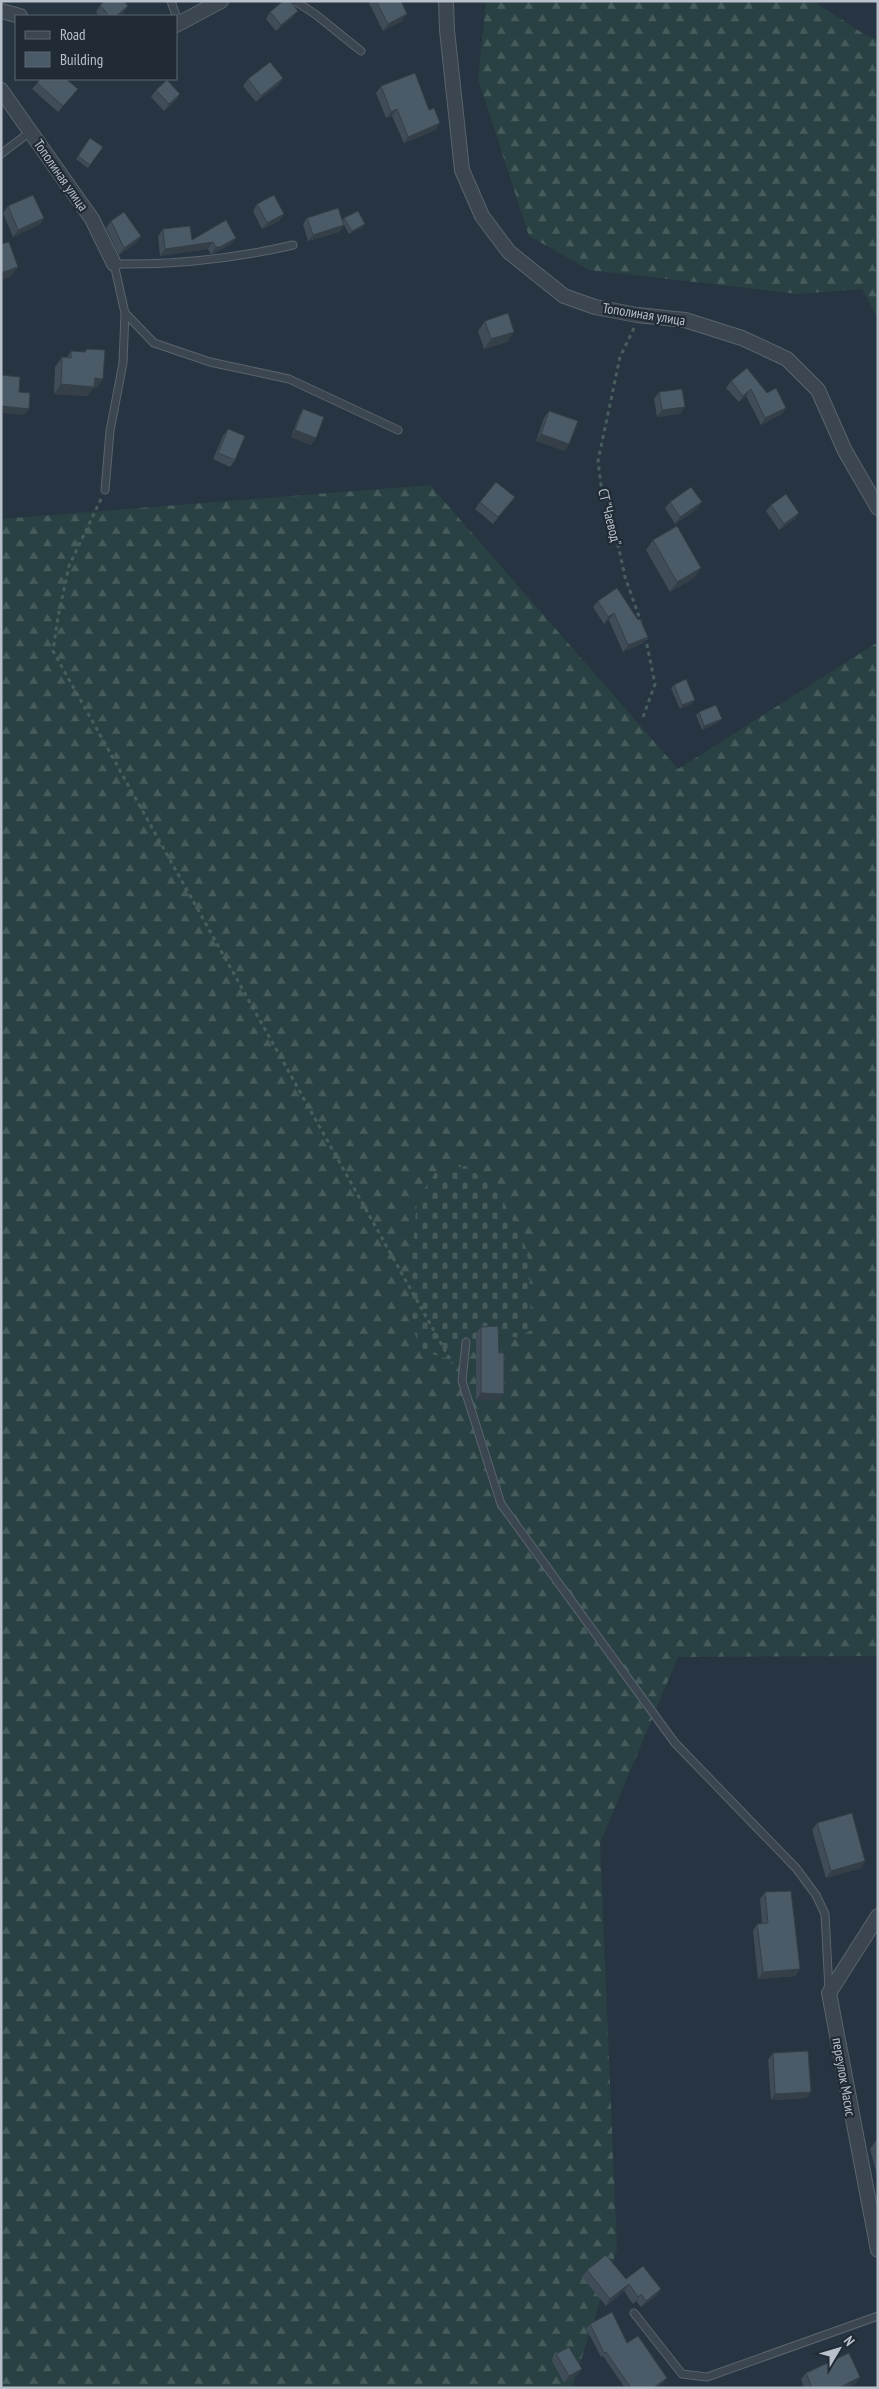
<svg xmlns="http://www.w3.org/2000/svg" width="879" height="2389" font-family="'PT Sans Narrow',sans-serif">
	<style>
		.forest { fill: url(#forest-firs); fill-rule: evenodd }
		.cemetery { fill: url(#cemetery-stones) }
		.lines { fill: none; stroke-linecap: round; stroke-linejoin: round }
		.service-casing { stroke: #59646e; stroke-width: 9 }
		.minor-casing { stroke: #59646e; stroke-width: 16 }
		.path { stroke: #475e5f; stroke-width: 3; stroke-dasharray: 4 4; stroke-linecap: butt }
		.service { stroke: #3b4651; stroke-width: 7 }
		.minor { stroke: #3b4651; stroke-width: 14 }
		.wall { fill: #404d59 }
		.shaded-wall { fill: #343f48 }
		.building { fill: #4b5a67; stroke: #343f48 }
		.labels { text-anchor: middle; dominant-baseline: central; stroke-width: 4.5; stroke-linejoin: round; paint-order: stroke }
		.street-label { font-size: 14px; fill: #b8c1cb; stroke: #202b36 }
	</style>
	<defs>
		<pattern id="forest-firs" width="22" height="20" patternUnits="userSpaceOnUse" patternTransform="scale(1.25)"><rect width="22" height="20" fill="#294142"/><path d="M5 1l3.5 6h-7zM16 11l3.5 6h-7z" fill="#465b5c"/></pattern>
		<pattern id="cemetery-stones" width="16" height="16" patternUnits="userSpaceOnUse" patternTransform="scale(1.25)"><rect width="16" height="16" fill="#294142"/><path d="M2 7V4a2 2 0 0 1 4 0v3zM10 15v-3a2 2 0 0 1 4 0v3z" fill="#465b5c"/></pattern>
	</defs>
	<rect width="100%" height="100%" fill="#273441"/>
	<path class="forest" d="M486,1h327l54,35 11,3v280l-16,-30 -64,5 -209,-24 -60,-34 -51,-157z
		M430,485l248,284 200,-127v1014l-200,1 -78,186 17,406 -45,139h-571v-1869zM530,1279l-11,59c-33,-7 -46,3 -74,20z"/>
	<path class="cemetery" d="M466,1166l32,24 29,60 5,79 -13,9c-33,-7 -46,3 -74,20l-23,-7 -15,-36 10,-115 20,-30z"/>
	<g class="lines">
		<g class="service-casing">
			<path id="service" d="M171,1l8,23
				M295,1l20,13 46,37
				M1,154l29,-22
				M293,245c-60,14 -118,20 -179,19l11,49 29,30 56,19 79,17 109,51
				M105,490l5,-59 13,-68 2,-50
				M466,1342l-4,39 39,123 174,239 121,125 20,27 9,19 4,76
				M634,2313l48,61 25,3 171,-61"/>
		</g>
		<g class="minor-casing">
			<path id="minor" d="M446,1l1,29 15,140 20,46 27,36 55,44 31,11 42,8 48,5 57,18 45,21 31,31 27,61 33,57
				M1,11l19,5
				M176,25l45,-24
				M1,90l91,129 22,45
				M878,1916l-49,77 49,257"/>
		</g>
		<path class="path" d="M634,328l-14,29 -22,104 3,24 8,18 16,74 16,45
			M101,499l-32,67 -11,51 -5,34 399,712
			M643,717l12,-33 -10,-49"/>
		<use href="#service" class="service"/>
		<use href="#minor" class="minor"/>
	</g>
	<path class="wall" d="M368,1h33l1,20 -19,10z
		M100,5l28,1 -5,7 -4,3h-20l-3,-4z
		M270,12l23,5 -17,14 -10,-12z
		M283,78l-5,7 -22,17 -13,-16 5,-7z
		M37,83l36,12 -15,17 -26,-23z
		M381,86l55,44 -32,13 -12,-27 -6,2 -10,-25z
		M156,90l24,4 -5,7 -11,10 -13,-14z
		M90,138l13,9 -15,21 -12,-9z
		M257,204l27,10 -5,7 -17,8 -9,-18z
		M8,206l36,12 -4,6 -27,13 -10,-24z
		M307,218l35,3 2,-3 18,9 -13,7 -6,-11 1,2 -5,7 -31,9 -5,-17z
		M111,221l26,21 -18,13 -13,-27z
		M163,229l29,11 44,-2 -5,6 -16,9 -4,1 -3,-5 -48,7 -2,-20z
		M485,321l29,11 -7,10 -23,7 -6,-18z
		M87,349l16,30 -7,9h-3l-6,8 -33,-2 1,-27 7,-10h5l4,-6 13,1z
		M731,381l36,12 19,15 -4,6 -21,11 -15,-29 -7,6 -13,-14z
		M659,392l26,15 -5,7 -23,3 -3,-18z
		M303,409l13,29 -5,7 -20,-8 8,-21z
		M549,411l16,40 -29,-10 8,-23z
		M228,429l7,31 -5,7 -17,-8 10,-23z
		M515,497l-22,27 -18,-15 5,-7z
		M670,502l27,7 -22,15 -10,-16z
		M771,505l24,14 -16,11 -13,-19z
		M653,540l48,28 -7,10 -24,14 -24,-42z
		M598,601l50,36 -5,6 -20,9 -14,-32 -5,4 -11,-17z
		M674,685l19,18 -13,6 -9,-21z
		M699,712l20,10 -17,8 -6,-15z
		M481,1327l18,26v47h-23v-67z
		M817,1823l48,38 -4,7 -35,10 -14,-48z
		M765,1892l35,77 -5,7 -37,3 -5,-48 4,-7h5l-2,-25z
		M773,2053l38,39 -5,6 -35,2 -3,-40z
		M877,2139h1v40l-8,-30z
		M587,2270l39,9 35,10 -5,7 -15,11 -5,-6 -3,3 -9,-13 -18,15 -24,-29z
		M590,2324l37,19 37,39 -8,6h-31l-22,-32 -2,1 -15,-29z
		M556,2354l26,15 -5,6 -13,8 -12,-22z
		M806,2373l54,4 -5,7 -7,4h-44l-3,-9z"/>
	<path class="shaded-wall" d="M128,6l-5,7 -4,3h-3z
		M298,11l-5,6 -17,14 5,-6z
		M407,14l-5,7 -19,10 5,-7z
		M283,78l-5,7 -22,17 5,-6z
		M180,94l-5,7 -11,10 5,-7z
		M397,109l-5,7 -6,2 5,-6z
		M440,123l-4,7 -32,13 4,-6z
		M284,214l-5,7 -17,8 5,-6z
		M44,218l-4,6 -27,13 5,-7z
		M365,224l-3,3 -13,7 3,-3z
		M344,225l-5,7 -31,9 5,-6z
		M141,236l-4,6 -18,13 5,-7z
		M236,238l-5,6 -16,9 -4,1 5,-7z
		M213,242l-5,7 -48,7 5,-7z
		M18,267l-7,10 -10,3v-7z
		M514,332l-7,10 -23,7 7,-10z
		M95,378l8,1 -7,9h-3l-6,8 -33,-2 7,-10z
		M751,389l-5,7 -7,6 4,-6z
		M1,406l28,3 -5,6 -23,-2z
		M685,407l-5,7 -23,3 5,-7z
		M786,408l-4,6 -21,11 4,-7z
		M295,430l21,8 -5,7 -20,-8z
		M541,434l28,10 -4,7 -29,-10z
		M702,502l-5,7 -22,15 5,-7z
		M799,513l-4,6 -16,11 5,-6z
		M701,568l-7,10 -24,14 7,-10z
		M614,613l-5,7 -5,4 4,-7z
		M648,637l-5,6 -20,9 5,-7z
		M695,700l-2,3 -13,6 2,-4z
		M722,719l-3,3 -17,8 2,-4z
		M481,1393l23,1 -5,6h-23z
		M865,1861l-4,7 -35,10 5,-7z
		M800,1969l-5,7 -37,3 5,-7z
		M811,2092l-5,6 -35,2 4,-6z
		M629,2284l-5,7 -18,15 4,-7z
		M661,2289l-5,7 -15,11 5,-6z
		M641,2294l-5,7 -3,3 5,-7z
		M582,2369l-5,6 -13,8 5,-7z
		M860,2377l-5,7 -7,4h-9z
		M667,2378l-3,4 -8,6h-3z"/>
	<path class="building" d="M105,1h19l4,5 -12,10h-7l-9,-11z
		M283,1h7l8,10 -17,14 -11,-13z
		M376,1h25l6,13 -19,10z
		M270,62l13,16 -22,18 -13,-17z
		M415,73l14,37 5,-2 6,15 -32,14 -11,-28 -6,3 -10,-26z
		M40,79h26l12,10 -15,17 -26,-23z
		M167,80l13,14 -11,10 -13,-14z
		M90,138l13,9 -13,18 -12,-9z
		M33,195l11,23 -26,12 -10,-24z
		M274,195l10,19 -17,9 -10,-19z
		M338,208l6,17 -31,10 -6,-17z
		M358,211l7,13 -13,7 -8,-13z
		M124,212l17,24 -17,12 -13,-27z
		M226,220l10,18 -16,9h-4l-3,-5 -48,7 -2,-20 27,-3 2,14z
		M9,242l9,25 -17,6v-29z
		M508,313l6,19 -23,7 -6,-18z
		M87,349l18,1 -2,29 -8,-1 -1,9 -33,-3 1,-27 9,1v-7l14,1z
		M747,368l20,25 9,-5 10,20 -21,10 -14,-29 -8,7 -12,-15z
		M1,375l19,2 -1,15 11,1 -1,16 -28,-3z
		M682,389l3,18 -23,3 -3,-18z
		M303,409l21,8 -8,21 -21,-8z
		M549,411l29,10 -9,23 -28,-10z
		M228,429l17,7 -10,24 -17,-7z
		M496,482l19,15 -17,20 -18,-15z
		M691,487l11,15 -22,15 -10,-15z
		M786,494l13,19 -15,11 -13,-19z
		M677,526l24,42 -24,14 -24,-42z
		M617,588l21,32 2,-1 8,18 -20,8 -14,-32 -6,4 -10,-16z
		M686,679l9,21 -13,5 -8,-20z
		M716,705l6,14 -18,7 -5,-14z
		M498,1326l1,27h5v41l-23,-1v-66z
		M852,1813l13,48 -34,10 -14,-48z
		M791,1891l9,78 -37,3 -6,-48 11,-1 -3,-31z
		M808,2051l3,41 -36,2 -2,-41z
		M606,2255l20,24 17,-13 18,23 -15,12 -5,-7 -3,3 -9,-13 -19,15 -23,-29z
		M612,2312l15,31 11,-7 29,42 -14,10h-22l-25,-36 -2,1 -14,-29z
		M569,2347l13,22 -13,7 -13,-22z
		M849,2353l11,24 -21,11h-27l-6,-15z"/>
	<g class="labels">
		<g class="street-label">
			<text transform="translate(61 175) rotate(55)">Тополиная улица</text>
			<text transform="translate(644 314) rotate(9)">Тополиная улица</text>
			<text transform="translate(610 517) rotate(76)">СТ "Чаевод"</text>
			<text transform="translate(844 2077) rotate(80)">переулок Масис</text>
		</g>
	</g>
	<rect width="879" height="2389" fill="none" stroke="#b8c1cb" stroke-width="5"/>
	<rect x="15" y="15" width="162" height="65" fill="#202b36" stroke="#5d6772"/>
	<rect x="25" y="31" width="25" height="8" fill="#3b4651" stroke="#5d6772"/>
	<text x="60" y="40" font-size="15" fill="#b8c1cb">Road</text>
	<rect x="25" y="52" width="25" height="15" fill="#4b5a67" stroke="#5d6772"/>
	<text x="60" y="65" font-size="15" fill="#b8c1cb">Building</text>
	<g transform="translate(839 2349) rotate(52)" stroke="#202b36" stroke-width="4" paint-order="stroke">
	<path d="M0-4L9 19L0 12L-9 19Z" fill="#b8c1cb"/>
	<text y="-8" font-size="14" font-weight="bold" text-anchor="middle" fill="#b8c1cb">N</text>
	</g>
</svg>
